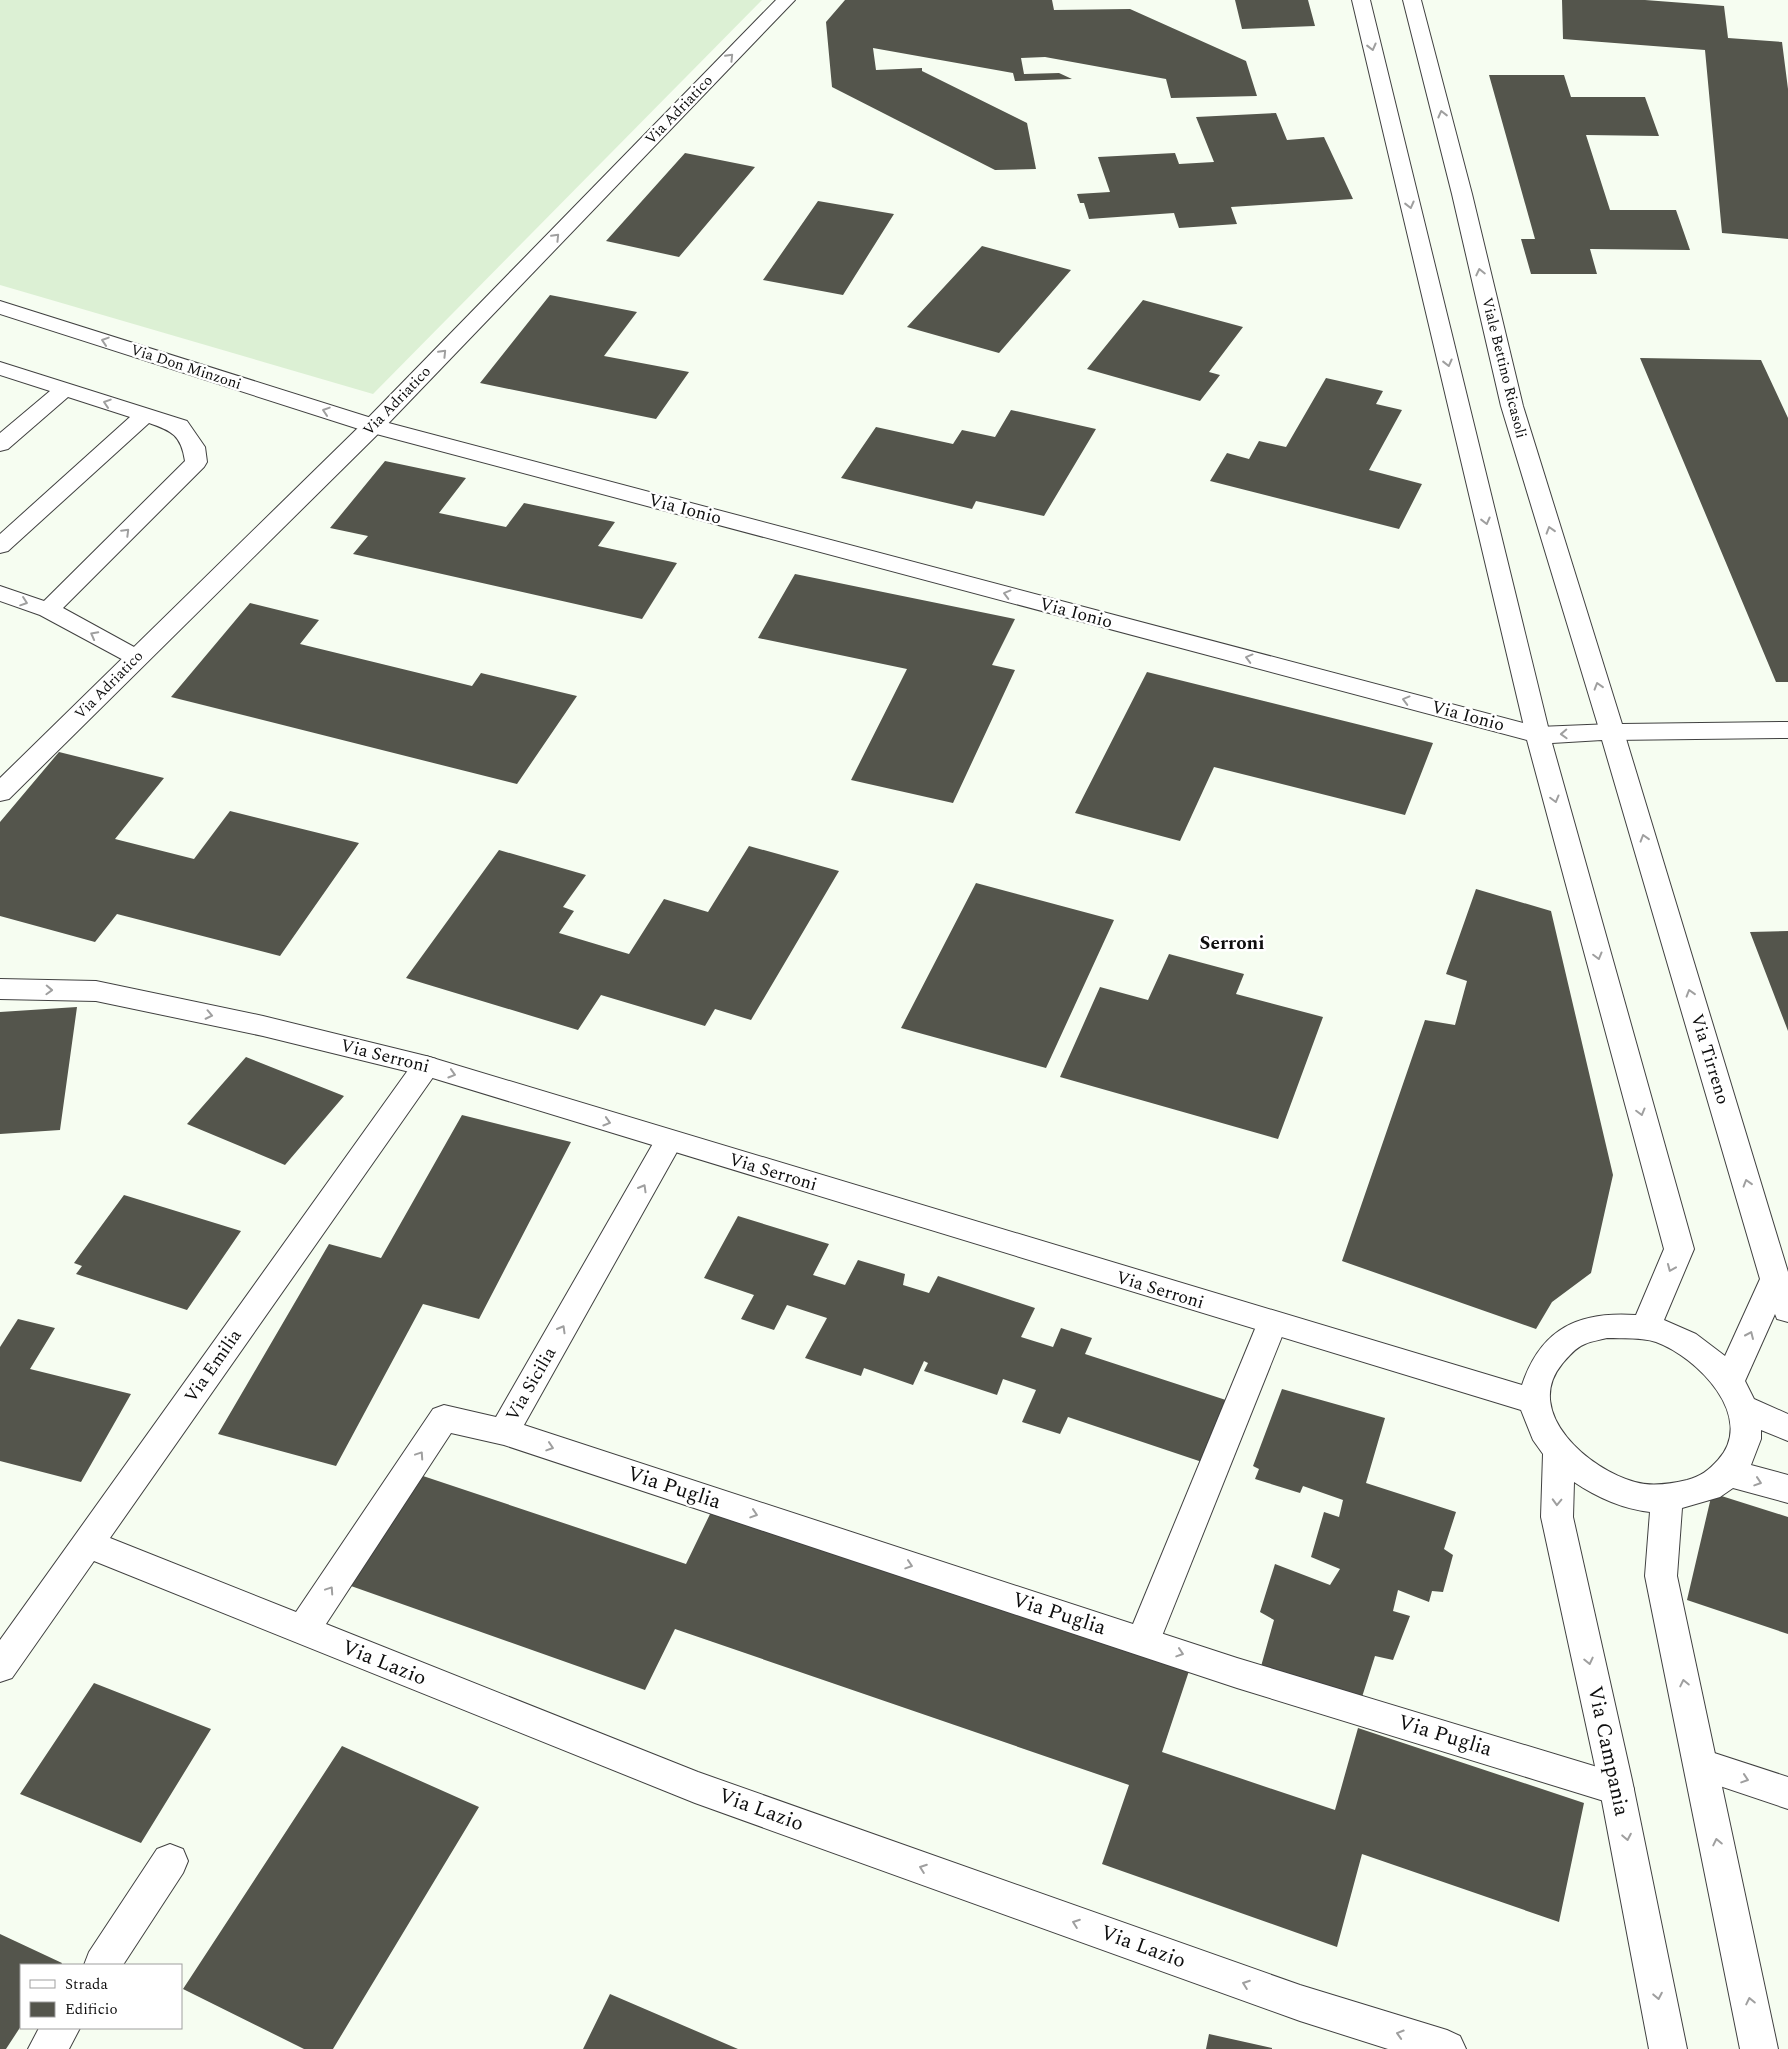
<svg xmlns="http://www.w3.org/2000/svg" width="1788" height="2049" font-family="Spectral,serif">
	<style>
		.farmland { fill: #dcf0d4 }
		.building { fill: #54554c }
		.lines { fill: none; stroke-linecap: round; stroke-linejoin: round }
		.service-casing { stroke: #414141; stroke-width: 2 }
		.pedestrian-casing { stroke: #414141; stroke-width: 2 }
		.minor-casing { stroke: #414141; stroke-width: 2 }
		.tertiary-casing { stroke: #414141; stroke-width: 2 }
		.service { fill: #fff; fill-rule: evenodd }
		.pedestrian { fill: #fff; fill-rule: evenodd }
		.minor { fill: #fff; fill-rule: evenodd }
		.tertiary { fill: #fff; fill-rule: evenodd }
		.oneway { stroke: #9f9f9f }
		.labels { text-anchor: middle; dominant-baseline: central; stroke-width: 5; stroke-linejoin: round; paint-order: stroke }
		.far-street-label { font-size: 15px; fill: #0e0e0e; stroke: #fff }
		.street-label { font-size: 18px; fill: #0e0e0e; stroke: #fff }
		.neighbourhood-label { font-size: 19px; font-weight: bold; fill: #0e0e0e; stroke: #fff }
		.near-street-label { font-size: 21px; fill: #0e0e0e; stroke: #fff }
	</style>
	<rect width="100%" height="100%" fill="#f6fdf1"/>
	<path class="farmland" d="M0,0h762l-389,394 -373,-109z"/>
	<path class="building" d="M845,0h207l2,10 76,-1 116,52 11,35 -86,2 -5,-19 -121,-22 -24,1 3,16 35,-1 13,6 -57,2 -2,-8 -140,-25 3,22 46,-2v3l105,52 9,46 -41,1 -163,-83 -6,-65z
		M1235,0h73l7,26 -73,3z
		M1562,0h83l79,6 4,32 54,4 6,47v150l-66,-6 -17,-183 -142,-11z
		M1489,75h75l7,22h74l14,39 -73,-1 24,75h66l14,40 -100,-1 7,25h-66l-10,-35h14z
		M1276,113l11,27 37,-3 29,62 -122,8 6,17 -58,4 -5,-15 -85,6 -5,-16h-4l-3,-9 33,-2 -12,-35 77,-4 4,11 35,-2 -18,-45z
		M685,153l70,14 -76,90 -73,-16z
		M818,201l76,13 -51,81 -80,-15z
		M982,246l89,24 -72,83 -92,-26z
		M550,295l87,17 -33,44 85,16 -33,47 -176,-36z
		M1143,300l100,27 -34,45 11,3 -20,26 -113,-32z
		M1640,358l121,2 27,58v264h-12z
		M1326,378l57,13 -7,13 26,6 -33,60 53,14 -23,45 -189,-48 17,-28 22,6 10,-18 27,6z
		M1011,410l85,19 -52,87 -68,-15 -4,8 -131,-31 35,-51 77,17 9,-14 33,7z
		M385,461l81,17 -27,35 67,14 18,-24 91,19 -17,24 79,17 -35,56 -289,-65 15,-18 -38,-8z
		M795,574l220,45 -23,46 23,5 -62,133 -102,-23 56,-111 -149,-31z
		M250,603l69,17 -19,24 172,42 9,-13 96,23 -60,88 -346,-87z
		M1147,672l286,71 -28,72 -191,-48 -34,74 -105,-28z
		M59,752l105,26 -49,61 79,20 36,-48 129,32 -79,113 -163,-42 -22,28 -95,-26v-94z
		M749,846l90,25 -88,149 -36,-11 -10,17 -104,-31 -23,35 -172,-52 93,-128 87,25 -23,32 11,4 -15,22 70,21 35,-55 44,13z
		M976,883l138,37 -68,148 -145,-40z
		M1476,889l75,22 62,264 -22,98 -39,29 -16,27 -194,-68 83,-241 30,5 12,-44 -21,-7z
		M1788,931v100l-38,-99z
		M1169,954l75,20 -8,20 87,23 -45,122 -218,-62 40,-90 48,13z
		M77,1007l-17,123 -60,4v-122z
		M246,1057l98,39 -59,69 -98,-41z
		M462,1115l109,27 -92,177 -56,-15 -87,162 -118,-32 111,-190 52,14z
		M124,1195l117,36 -54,79 -111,-36 6,-8 -8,-3z
		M738,1216l91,28 -16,31 32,10 13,-25 47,14 -2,11 26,8 9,-17 97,32 -14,29 32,10 8,-19 31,10 -7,16 150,49 -24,62 -143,-48 -8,17 -38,-12 14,-32 -33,-11 -6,16 -73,-24 4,-8 -4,-2 -11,24 -49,-17 -3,8 -56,-18 22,-40 -40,-13 -13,25 -33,-11 13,-24 -50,-17z
		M18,1319l37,9 -25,41 101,25 -50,88 -81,-21v-114z
		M1282,1389l103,29 -19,65 90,29 -12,37 9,6 -10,37 -11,-1 -3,11 -31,-12 -5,21 17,5 -17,44 -18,-4 -13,41 -102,-27 14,-50 -14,-8 15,-48 55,21 10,-16 -29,-12 13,-45 15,5 4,-17 -40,-14 -3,7 -45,-14 4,-10 -6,-3z
		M417,1474l269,90 25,-52 478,159 -27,81 173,58 23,-82 226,75 -25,119 -197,-68 -25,93 -235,-83 27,-79 -454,-156 -30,61 -294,-104z
		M1712,1493l76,24v117l-101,-34z
		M94,1683l117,46 -70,114 -121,-49z
		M342,1746l137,61 -146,242h-29l-121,-60z
		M0,1934l62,29 -1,2h-40v61l-15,23h-6z
		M610,1994l128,55h-155z
		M1209,2034l63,14v1h-66z"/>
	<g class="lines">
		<g class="service-casing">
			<path id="service" d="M0,362l187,59 18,26 2,15 -3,5 -141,141 82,45 4,5 -4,5 -8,3 -8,-3 -89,-48 -40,-14v-15l44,15 141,-140c-4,-26 -13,-30 -36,-38l-141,128 -8,2v-19l130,-117 -62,-20 -60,52 -8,2v-18l50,-42 -50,-16z"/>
		</g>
		<g class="pedestrian-casing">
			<path id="pedestrian" d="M1272,1312l11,3 4,9 -127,317 -5,11 -12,4 -12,-4 -5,-11 131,-317 4,-9z"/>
		</g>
		<g class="minor-casing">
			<path id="minor" d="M776,0h19l-414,431 -372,368 -9,2v-23l365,-357z
				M1352,0h18l180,735 -3,6 -9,2 -9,-2 -3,-6z
				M1403,0h18l51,194 51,212 99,318 166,-2v16l-176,2 -9,-2 -3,-6 -99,-326 -49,-212z
				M426,1056l10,3 4,7 -4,7 -326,465 186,74 137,-203 11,-4 52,12 163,-284 10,-3 10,3 4,8 -159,284 713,233 380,115 12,5 5,11 -5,11 -12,5 -380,-117 -733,-243 -53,-12 -125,191 372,148 602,213 147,45 13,6 6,13h-78l-88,-28 -605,-218 -601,-242 -82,117 -12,4v-42l416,-581z
				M1702,1749l86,28v32l-98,-33 -5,-11 5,-11z
				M170,1844l13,5 5,12 -5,12 -60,92h-39l5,-13 68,-103z
				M39,2028h41l-11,21h-41z"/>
		</g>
		<g class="tertiary-casing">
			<path id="tertiary" d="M0,301l381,120 1157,306 74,-3 9,2 3,6 164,540v50l-11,-3 -2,-5 -30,67 9,18 34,15v27l-27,-11v9l-10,26 37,10v28l-55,-15 -13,9 -38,11 -5,68 101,473h-38l-95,-473 5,-64c-27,-3 -54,-15 -76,-30l-1,35 59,263 55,269h-38l-51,-269 -57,-263 2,-63 -10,-14 -12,-30 -1095,-334 -163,-40 -167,-35 -96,-2v-20l96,2 167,35 163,40 1096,329c19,-57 57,-74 114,-70l28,-66 -137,-509 -1162,-309 -365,-117zM1602,740l158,539 -35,77 -29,-22 -32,-14 30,-71 -142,-506zM1607,1338c16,1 34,-1 49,4 41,15 101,75 62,118 -10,11 -17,16 -31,20 -17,4 -35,7 -52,2 -45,-12 -113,-69 -73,-118 6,-7 14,-17 23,-20 7,-3 15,-4 22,-6z"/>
		</g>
		<use href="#service" class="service"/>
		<use href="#pedestrian" class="pedestrian"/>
		<use href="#minor" class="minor"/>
		<use href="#tertiary" class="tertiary"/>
	</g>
	<defs><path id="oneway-chevron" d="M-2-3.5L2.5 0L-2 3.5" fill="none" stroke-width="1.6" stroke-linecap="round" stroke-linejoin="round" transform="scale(1.25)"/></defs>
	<g class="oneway">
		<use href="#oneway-chevron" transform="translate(1372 47) rotate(76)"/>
		<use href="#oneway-chevron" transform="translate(730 57) rotate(-46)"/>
		<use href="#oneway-chevron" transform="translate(1442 114) rotate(-104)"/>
		<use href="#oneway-chevron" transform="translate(1410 205) rotate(76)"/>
		<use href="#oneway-chevron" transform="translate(556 237) rotate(-46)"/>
		<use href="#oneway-chevron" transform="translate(1480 272) rotate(-103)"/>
		<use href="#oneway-chevron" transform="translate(105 341) rotate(-162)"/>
		<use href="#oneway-chevron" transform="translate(443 353) rotate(-46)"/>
		<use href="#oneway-chevron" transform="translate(1448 363) rotate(76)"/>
		<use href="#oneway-chevron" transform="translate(107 403) rotate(-162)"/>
		<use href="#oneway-chevron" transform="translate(326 411) rotate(-162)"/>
		<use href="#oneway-chevron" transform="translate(1486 521) rotate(76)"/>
		<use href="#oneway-chevron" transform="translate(1550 530) rotate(-107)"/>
		<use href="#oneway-chevron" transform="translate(126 532) rotate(-45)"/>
		<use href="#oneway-chevron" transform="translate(1007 594) rotate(-165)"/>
		<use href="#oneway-chevron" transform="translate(24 602) rotate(19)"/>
		<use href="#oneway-chevron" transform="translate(94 635) rotate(-152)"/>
		<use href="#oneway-chevron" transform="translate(1249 658) rotate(-165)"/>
		<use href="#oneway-chevron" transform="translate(1598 686) rotate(-107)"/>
		<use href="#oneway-chevron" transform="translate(1406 700) rotate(-165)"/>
		<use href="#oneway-chevron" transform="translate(1564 734) rotate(178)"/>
		<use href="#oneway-chevron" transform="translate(1555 799) rotate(75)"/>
		<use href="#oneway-chevron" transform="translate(1644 838) rotate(-107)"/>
		<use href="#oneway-chevron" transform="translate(1598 956) rotate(75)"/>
		<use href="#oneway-chevron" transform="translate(49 990) rotate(2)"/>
		<use href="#oneway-chevron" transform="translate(1690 993) rotate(-107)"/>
		<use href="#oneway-chevron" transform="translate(209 1015) rotate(12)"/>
		<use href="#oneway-chevron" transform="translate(452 1074) rotate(17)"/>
		<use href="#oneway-chevron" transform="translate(1641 1112) rotate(75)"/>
		<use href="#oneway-chevron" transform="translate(607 1122) rotate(17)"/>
		<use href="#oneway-chevron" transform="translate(1747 1183) rotate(-107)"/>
		<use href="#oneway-chevron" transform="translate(643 1188) rotate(-60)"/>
		<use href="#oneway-chevron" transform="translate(1671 1268) rotate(113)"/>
		<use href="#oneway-chevron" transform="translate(562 1329) rotate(-60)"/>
		<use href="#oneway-chevron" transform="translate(1750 1335) rotate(-66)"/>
		<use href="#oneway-chevron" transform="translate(550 1447) rotate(18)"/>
		<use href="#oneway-chevron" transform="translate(420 1455) rotate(-56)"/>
		<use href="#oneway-chevron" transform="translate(1758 1482) rotate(18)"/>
		<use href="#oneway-chevron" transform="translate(1557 1502) rotate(92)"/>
		<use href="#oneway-chevron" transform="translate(754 1514) rotate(18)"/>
		<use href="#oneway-chevron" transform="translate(909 1565) rotate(18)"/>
		<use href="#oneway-chevron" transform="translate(330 1590) rotate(-56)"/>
		<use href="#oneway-chevron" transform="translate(1180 1653) rotate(18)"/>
		<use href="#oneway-chevron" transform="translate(1589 1661) rotate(77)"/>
		<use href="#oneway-chevron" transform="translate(1684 1683) rotate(-102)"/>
		<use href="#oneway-chevron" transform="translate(1745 1779) rotate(18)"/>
		<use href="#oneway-chevron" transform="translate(1627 1837) rotate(79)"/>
		<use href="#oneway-chevron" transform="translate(1717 1842) rotate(-102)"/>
		<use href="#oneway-chevron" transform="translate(923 1868) rotate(-160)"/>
		<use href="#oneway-chevron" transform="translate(1076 1923) rotate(-160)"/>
		<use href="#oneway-chevron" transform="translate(1246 1984) rotate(-160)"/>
		<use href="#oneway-chevron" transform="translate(1658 1996) rotate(79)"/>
		<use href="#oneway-chevron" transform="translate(1750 2001) rotate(-102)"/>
		<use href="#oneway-chevron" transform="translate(1400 2034) rotate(-163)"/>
	</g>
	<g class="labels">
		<g class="far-street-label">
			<text transform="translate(679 110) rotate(-46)">Via Adriatico</text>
			<text transform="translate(186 367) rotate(18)">Via Don Minzoni</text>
			<text transform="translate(1504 368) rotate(76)">Viale Bettino Ricasoli</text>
			<text transform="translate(397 401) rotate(-46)">Via Adriatico</text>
			<text transform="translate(109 685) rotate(-45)">Via Adriatico</text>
		</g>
		<g class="street-label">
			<text transform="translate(685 509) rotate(15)">Via Ionio</text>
			<text transform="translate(1076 613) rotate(15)">Via Ionio</text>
			<text transform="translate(1468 716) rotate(15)">Via Ionio</text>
			<text transform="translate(385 1056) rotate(14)">Via Serroni</text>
			<text transform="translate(1710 1059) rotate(73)">Via Tirreno</text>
			<text transform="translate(773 1172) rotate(17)">Via Serroni</text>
			<text transform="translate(1160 1290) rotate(17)">Via Serroni</text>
			<text transform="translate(213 1366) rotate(-55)">Via Emilia</text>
			<text transform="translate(531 1384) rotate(-60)">Via Sicilia</text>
		</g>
		<g class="neighbourhood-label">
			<text x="1232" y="943">Serroni</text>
		</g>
		<g class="near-street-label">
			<text transform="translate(674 1488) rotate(18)">Via Puglia</text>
			<text transform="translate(1059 1614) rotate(18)">Via Puglia</text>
			<text transform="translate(384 1663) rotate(22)">Via Lazio</text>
			<text transform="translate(1445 1736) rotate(17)">Via Puglia</text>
			<text transform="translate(1608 1751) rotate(78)">Via Campania</text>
			<text transform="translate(761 1810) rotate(20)">Via Lazio</text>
			<text transform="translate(1143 1947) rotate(20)">Via Lazio</text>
		</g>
	</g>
	<rect x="20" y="1964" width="162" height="65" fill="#ffffff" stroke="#9f9f9f"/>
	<rect x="30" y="1980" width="25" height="8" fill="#ffffff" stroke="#9f9f9f"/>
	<text x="65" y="1989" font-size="15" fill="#0e0e0e">Strada</text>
	<rect x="30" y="2002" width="25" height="15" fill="#54554c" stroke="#9f9f9f"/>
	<text x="65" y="2014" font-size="15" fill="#0e0e0e">Edificio</text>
</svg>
